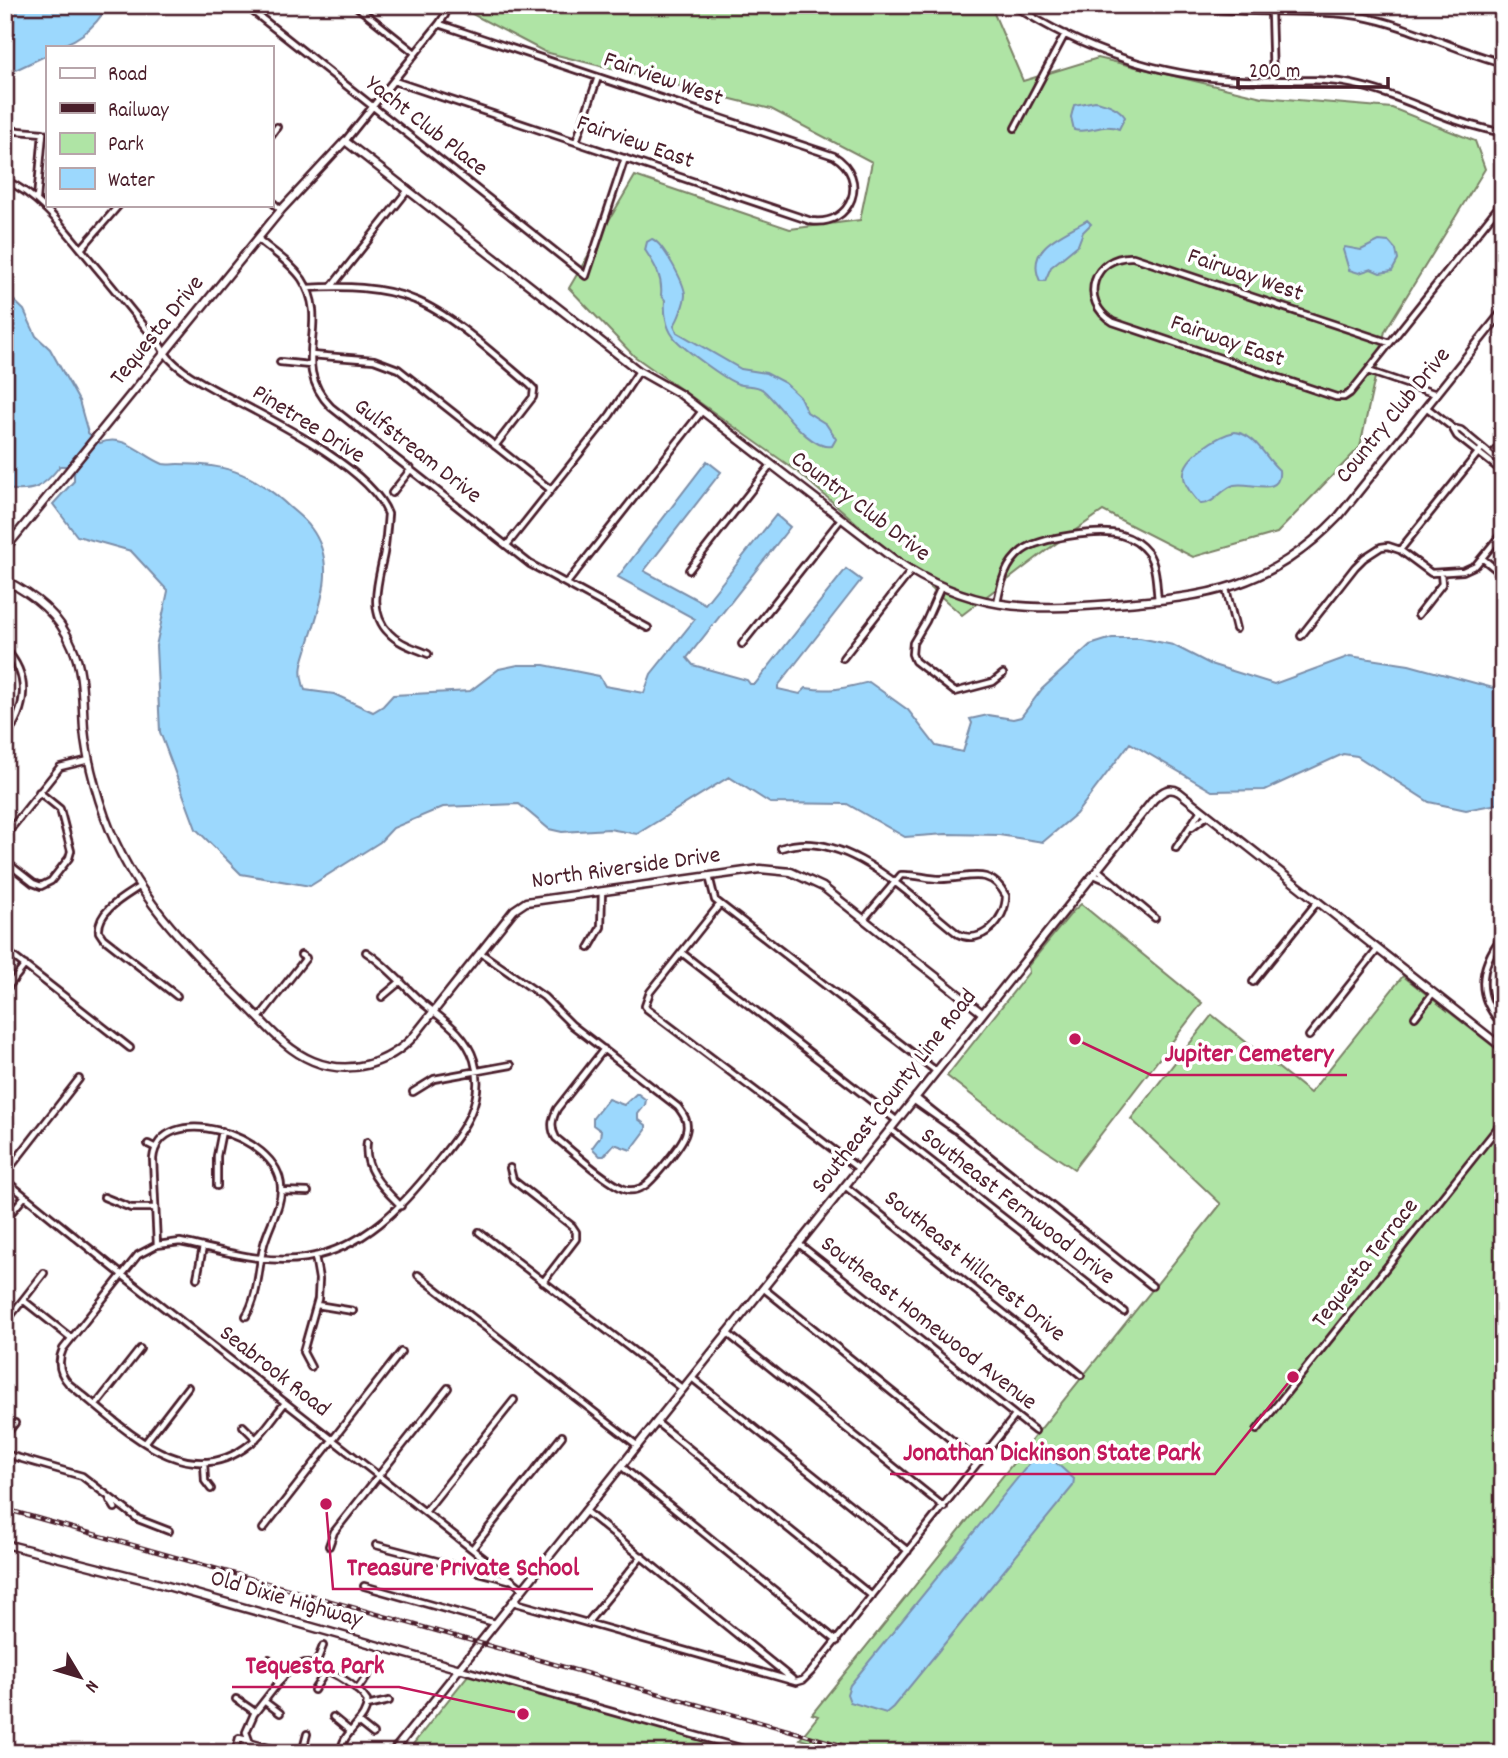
<svg xmlns="http://www.w3.org/2000/svg" width="1508" height="1758" font-family="Dekko,sans-serif">
	<style>
		.green { fill: #afe4a5; stroke: #7c8268; stroke-width: 2 }
		.water { fill: #9cd8fd; stroke: #7b8ea9; stroke-width: 2 }
		.lines { fill: none; stroke-linecap: round; stroke-linejoin: round }
		.street-casing { stroke: #4a1f2b; stroke-width: 10 }
		.secondary-casing { stroke: #4a1f2b; stroke-width: 11 }
		.street { stroke: #fff; stroke-width: 4.5 }
		.secondary { stroke: #fff; stroke-width: 6 }
		.rail-casing { stroke: #4a1f2b; stroke-width: 4.5 }
		.rail { stroke: #fff; stroke-width: 2; stroke-dasharray: 5; stroke-linecap: butt }
		.labels { text-anchor: middle; dominant-baseline: central; stroke-width: 7; stroke-linejoin: round; paint-order: stroke }
		.street-label { font-size: 24px; fill: #4a1f2b; stroke: #fff }
		.leader { fill: none; stroke: #c2185b; stroke-width: 2.5 }
		.callout-dot { fill: #c2185b; stroke: #fff; stroke-width: 2.5 }
		.callout-label { font-size: 26px; text-anchor: middle; font-weight: bold; fill: #c2185b; stroke: #fff; stroke-width: 7; stroke-linejoin: round; paint-order: stroke }
	</style>
	<rect width="100%" height="100%" fill="#fff"/>
	<filter id="ink" filterUnits="userSpaceOnUse"><feTurbulence type="fractalNoise" baseFrequency=".0143" numOctaves="2"/><feDisplacementMap in="SourceGraphic" scale="14" xChannelSelector="R" yChannelSelector="G"/><feConvolveMatrix kernelMatrix="1 2 1 2 8 2 1 2 1" color-interpolation-filters="sRGB"/></filter>
	<g filter="url(#ink)">
		<path class="green" d="M455,5h532l6,6 30,70 75,-23 164,39 130,11 83,33 10,28 -100,162 -25,116 -83,86 -84,24 -90,-46 -56,39 -85,65 -164,-143 -164,-116 -65,-68 66,-112 155,53 70,-9 12,-58 -101,-53 -226,-57z
			M1081,904l121,99 -128,166 -48,-32 -79,-61 82,-104 -1,-6 45,-55z
			M1403,976l100,78v173l-6,7 6,5v514h-653l-50,-14 18,-23 -6,-2 409,-510 -90,-85 81,-104 98,78z
			M469,1674l279,79h-342z"/>
		<path class="water" d="M5,5h103c-12,22 -35,42 -61,42v8l-42,20z
			M1095,101c12,2 23,6 30,16l-6,12c-16,-7 -29,5 -45,1l-3,-13 3,-12z
			M1087,220l4,4 -8,8 -5,13 -27,22 -6,14h-5c-16,-35 25,-47 47,-61z
			M652,239c11,4 33,45 33,56 0,6 -7,26 -11,30l3,7 64,37 25,4 19,10 15,14 7,15 19,12 10,15 -4,7c-23,5 -53,-43 -69,-56 -7,-6 -17,-3 -25,-6 -12,-4 -59,-38 -65,-48 -7,-9 -9,-24 -8,-36l-4,-5c2,-18 -7,-31 -16,-45l2,-8z
			M1379,241l10,1 7,8 2,10 -6,11 -12,2 -9,-4 -12,4 -10,-3 -6,-20 2,-3 16,3z
			M5,292l19,18 12,26 14,13 29,52 9,32 12,10c25,-10 42,13 63,21 4,1 11,0 15,0 45,0 71,7 106,38 9,9 20,16 27,26 27,36 9,78 -3,116 -6,20 -10,26 -3,46l29,4 39,18 10,-6 10,-11 77,-4 29,-22 19,-4h26l55,11 6,10 39,7 7,-19 44,-55 -77,-42 89,-116 14,11 -77,99 61,33 71,-89 14,12 -103,131 6,7 54,15 3,4h5l91,-115 15,11 -83,106v3l22,5 6,-6c26,4 39,0 63,-6l39,28 28,36 27,6 9,-29 -2,-4 18,-4 25,4 8,-2 21,-28 48,-44 22,-7h28l33,7 37,19 64,20 76,-28 59,9 84,23 10,-3v118l-37,7 -37,-8 -72,-46 -14,-2 -78,36 -53,1 -82,-48 -54,71 -33,28 -44,-7 -53,-1 -41,3 -58,-33 -77,-1 -41,-26 -92,57 -28,-5 -47,3 -13,-3 -30,-25 -76,3 -50,21 -13,14 -70,44 -69,-12 -45,-45 -36,-97 -4,-86 12,-55 -37,-40 -54,-15 -24,-32 21,-23v-8l-9,-7h-5c-17,22 -27,27 -55,23z
			M1235,432c22,3 29,25 44,38 3,28 -29,11 -45,15 -13,4 -20,20 -34,19 -6,-7 -16,-18 -16,-28 -2,-19 35,-41 51,-44z
			M637,1093l9,7 -1,5 -7,9v5l8,6v5l-15,20 -17,-6 -10,12h-4l-8,-8 8,-11 1,-6 -8,-6v-7l15,-19 16,6z
			M1041,1449l33,30 -1,7 -180,221 -7,6 -36,-11 -3,-8 3,-9z"/>
		<g class="lines">
			<g class="street-casing">
				<path id="street" d="M245,5l341,271 39,-118
					M355,5l60,48
					M1013,5c68,44 145,71 226,75 37,2 74,-3 112,4 30,6 57,18 85,29 22,9 44,15 67,20
					M1191,5c56,11 112,2 168,11 50,9 95,34 144,47
					M1271,12l2,68
					M394,81l417,140c41,6 59,-43 23,-65l-395,-132
					M1015,128l50,-94
					M5,130l38,3 -6,66
					M271,135l6,-8
					M345,141l94,-117 6,-9 2,-10
					M576,142l22,-65
					M5,180c38,17 64,55 90,86 22,26 43,53 65,79 10,21 39,36 59,47 45,24 151,74 169,122 -1,13 -2,26 -4,39 -5,26 -17,59 5,80 10,11 26,15 39,21
					M271,201l10,9
					M258,239c15,13 33,24 44,40 30,46 -14,84 29,128l199,157 118,64
					M81,249l38,-44
					M332,286l76,-96
					M307,288c36,-2 75,-2 108,12 36,14 83,58 114,84l5,5 -1,8 -38,49
					M1390,343l-257,-86c-40,-2 -55,44 -20,65l223,75h8l6,-4 153,-192
					M311,355l63,5 24,9 153,121
					M280,362l30,3
					M1368,371l68,23
					M1426,407l27,21 8,2 42,35
					M1453,429l4,7 46,36
					M1503,441l-8,10 8,6
					M392,493l19,-24
					M507,545l103,-130 29,-44
					M1400,550l82,-102
					M1482,558l21,17
					M689,570l82,-105
					M567,583l135,-172
					M941,587l-15,34 -13,22 -1,11 3,7 40,31 38,-10 10,-8
					M1226,589l10,40
					M997,603c4,-20 8,-39 25,-52 18,-14 78,-22 99,-16 11,3 20,9 27,18 9,14 8,31 10,47
					M1418,615l24,-31 -1,-11
					M1301,636l54,-69 9,-9 17,-11 7,-1 12,4 31,23 32,-2 13,-6 27,-33
					M742,644l99,-125
					M5,649c26,27 22,60 0,88
					M843,658l68,-87
					M1192,827l16,-12
					M5,836l55,-69 29,-7
					M781,848c64,-22 131,50 177,86 23,12 48,-14 48,-38 -16,-31 -38,-17 -65,-17 -14,0 -26,-5 -40,-4l-37,44
					M1176,848l25,-38
					M5,861l28,22 8,3 10,-5 18,-23 2,-7 -11,-42 -21,-17
					M1098,870l57,48
					M1094,875l16,7
					M709,876l6,24 221,171
					M139,887c-15,10 -42,24 -40,45l4,6 74,58
					M720,904l-70,88 -5,14 2,3 212,160
					M1503,935c-23,30 -29,61 0,90
					M589,948l12,-21 1,-36
					M5,950l125,98
					M481,953l63,44 28,28 106,82c6,8 11,15 8,25 -2,11 -30,44 -39,52 -6,5 -14,7 -20,6 -17,-4 -56,-40 -71,-52 -6,-11 -4,-19 1,-29l47,-60
					M682,953l214,167
					M1253,982l65,-81
					M5,991l20,-26
					M382,997l19,-16
					M1415,1017l18,-24
					M259,1018l47,-60 -5,-3
					M1309,1036l69,-87
					M413,1092l21,-13 77,-14
					M915,1097l237,189
					M913,1100l41,29
					M890,1129l234,183
					M367,1142c-4,28 16,46 34,64
					M148,1144l8,4
					M510,1168l3,12 59,46 4,6v7l-33,43
					M5,1174l74,-95
					M5,1180l116,94 402,315
					M217,1186v-30l5,-25
					M845,1186l236,189
					M281,1191l27,1
					M104,1197l27,11h24
					M5,1220l20,-24
					M479,1232l204,157
					M1498,1235l5,-7
					M799,1244l236,187
					M157,1245l-4,-86c6,-60 126,-25 128,28 1,19 -12,38 -17,57 -6,23 -5,51 -18,72
					M418,1275l220,171
					M197,1278l6,-31
					M763,1288l216,174
					M23,1300l48,38
					M317,1305l36,6
					M5,1323l39,-50
					M727,1333l217,174
					M311,1367l-8,-15 15,-53 1,-20 -4,-23
					M692,1378l216,173
					M285,1403c-11,13 -21,30 -35,41 -66,53 -130,-21 -181,-60 -10,-11 -12,-22 -6,-35l75,-94 19,-10 23,-3c40,8 85,23 126,16 58,-10 95,-50 130,-94 25,-32 51,-61 38,-104 -9,-29 -36,-43 -57,-62 -17,-16 -31,-33 -51,-46
					M96,1405l44,-56
					M656,1422l216,174
					M243,1426l13,13
					M1257,1430l246,-309
					M5,1436l10,-13
					M145,1443l43,-56
					M5,1454l77,22 56,43 31,12
					M204,1462l1,19 6,8
					M621,1466l216,175
					M110,1500l5,8
					M585,1511l207,168
					M425,1512l89,-112
					M263,1529l138,-177
					M376,1545l133,35
					M329,1546l5,-14 114,-144
					M472,1549l90,-113
					M364,1586l131,37
					M513,1602l283,80
					M587,1623l55,-67
					M269,1659l17,14
					M315,1666l8,-20
					M460,1669l298,84
					M796,1682l7,-2 8,-8 204,-256
					M314,1690l12,-19
					M357,1690l12,-17
					M236,1699l19,13
					M264,1701l16,12
					M367,1706l22,-5
					M333,1717l17,14
					M358,1722l15,12
					M235,1753l4,-15 8,2
					M288,1753l-38,-10 -4,-11 8,-18 32,-41 6,-5 13,-5c21,5 50,19 62,38 1,21 -26,30 -26,52
					M302,1753l5,-19"/>
			</g>
			<g class="secondary-casing">
				<path id="secondary" d="M5,549l276,-339 64,-69 294,230 41,23 215,166c74,51 133,51 218,44 96,-7 156,-15 226,-88l164,-205
					M5,580c30,16 54,34 67,66 12,26 10,55 12,83 3,30 11,60 21,88 28,79 85,133 143,190 19,19 38,43 65,54 36,15 75,3 101,-25l100,-126 12,-8 234,-33 31,3 32,15 159,126
					M5,1544l141,36 314,89
					M392,1753l762,-954c8,-7 15,-13 25,-7l324,256"/>
			</g>
			<use href="#street" class="street"/>
			<use href="#secondary" class="secondary"/>
			<g class="rail-casing">
				<path id="rail" d="M5,1509l864,244"/>
			</g>
			<use href="#rail" class="rail"/>
		</g>
	</g>
	<g class="labels">
		<g class="street-label">
			<text transform="translate(663 80) rotate(19)">Fairview West</text>
			<text transform="translate(426 127) rotate(38)">Yacht Club Place</text>
			<text transform="translate(635 143) rotate(19)">Fairview East</text>
			<text transform="translate(1245 276) rotate(19)">Fairway West</text>
			<text transform="translate(158 331) rotate(-51)">Tequesta Drive</text>
			<text transform="translate(1227 342) rotate(19)">Fairway East</text>
			<text transform="translate(1394 416) rotate(-51)">Country Club Drive</text>
			<text transform="translate(308 425) rotate(32)">Pinetree Drive</text>
			<text transform="translate(417 452) rotate(38)">Gulfstream Drive</text>
			<text transform="translate(860 507) rotate(37)">Country Club Drive</text>
			<text transform="translate(626 869) rotate(-8)">North Riverside Drive</text>
			<text transform="translate(895 1092) rotate(-52)">Southeast County Line Road</text>
			<text transform="translate(1017 1207) rotate(38)">Southeast Fernwood Drive</text>
			<text transform="translate(1366 1264) rotate(-52)">Tequesta Terrace</text>
			<text transform="translate(974 1267) rotate(39)">Southeast Hillcrest Drive</text>
			<text transform="translate(928 1324) rotate(38)">Southeast Homewood Avenue</text>
			<text transform="translate(274 1372) rotate(38)">Seabrook Road</text>
			<text transform="translate(286 1600) rotate(16)">Old Dixie Highway</text>
		</g>
	</g>
	<path class="leader" d="M1075 1039L1151 1075H1347M1293 1377L1215 1474H890M326 1504L333 1589H593M523 1714L399 1687H232"/>
	<g class="callout-dot">
		<circle cx="1075" cy="1039" r="7"/>
		<circle cx="1293" cy="1377" r="7"/>
		<circle cx="326" cy="1504" r="7"/>
		<circle cx="523" cy="1714" r="7"/>
	</g>
	<g class="callout-label">
		<text x="1249" y="1061">Jupiter Cemetery</text>
		<text x="1052" y="1460">Jonathan Dickinson State Park</text>
		<text x="463" y="1575">Treasure Private School</text>
		<text x="315" y="1673">Tequesta Park</text>
	</g>
	<rect width="1508" height="1758" fill="none" stroke="#fff" stroke-width="28"/>
	<rect x="14" y="14" width="1480" height="1730" fill="none" stroke="#4a1f2b" stroke-width="2.5" filter="url(#ink)"/>
	<rect x="46" y="46" width="228" height="161" fill="#ffffff" stroke="#b7a5aa" stroke-width="2"/>
	<rect x="60" y="68" width="35" height="10" fill="#ffffff" stroke="#b7a5aa" stroke-width="2"/>
	<text x="108" y="80" font-size="21" fill="#4a1f2b">Road</text>
	<rect x="60" y="103" width="35" height="10" fill="#4a1f2b" stroke="#b7a5aa" stroke-width="2"/>
	<text x="108" y="116" font-size="21" fill="#4a1f2b">Railway</text>
	<rect x="60" y="133" width="35" height="21" fill="#afe4a5" stroke="#b7a5aa" stroke-width="2"/>
	<text x="108" y="150" font-size="21" fill="#4a1f2b">Park</text>
	<rect x="60" y="168" width="35" height="21" fill="#9cd8fd" stroke="#b7a5aa" stroke-width="2"/>
	<text x="108" y="186" font-size="21" fill="#4a1f2b">Water</text>
	<g transform="translate(80 1677) rotate(128)" stroke="#ffffff" stroke-width="5" paint-order="stroke">
	<path d="M0-5L12 26L0 18L-12 26Z" fill="#4a1f2b"/>
	<text y="-10" font-size="19" font-weight="bold" text-anchor="middle" fill="#4a1f2b">N</text>
	</g>
	<path d="M1238 77v10h150v-10" fill="none" stroke="#4a1f2b" stroke-width="3.5"/>
	<text x="1249" y="77" font-size="21" fill="#4a1f2b" stroke="#ffffff" stroke-width="5" paint-order="stroke">200 m</text>
</svg>
